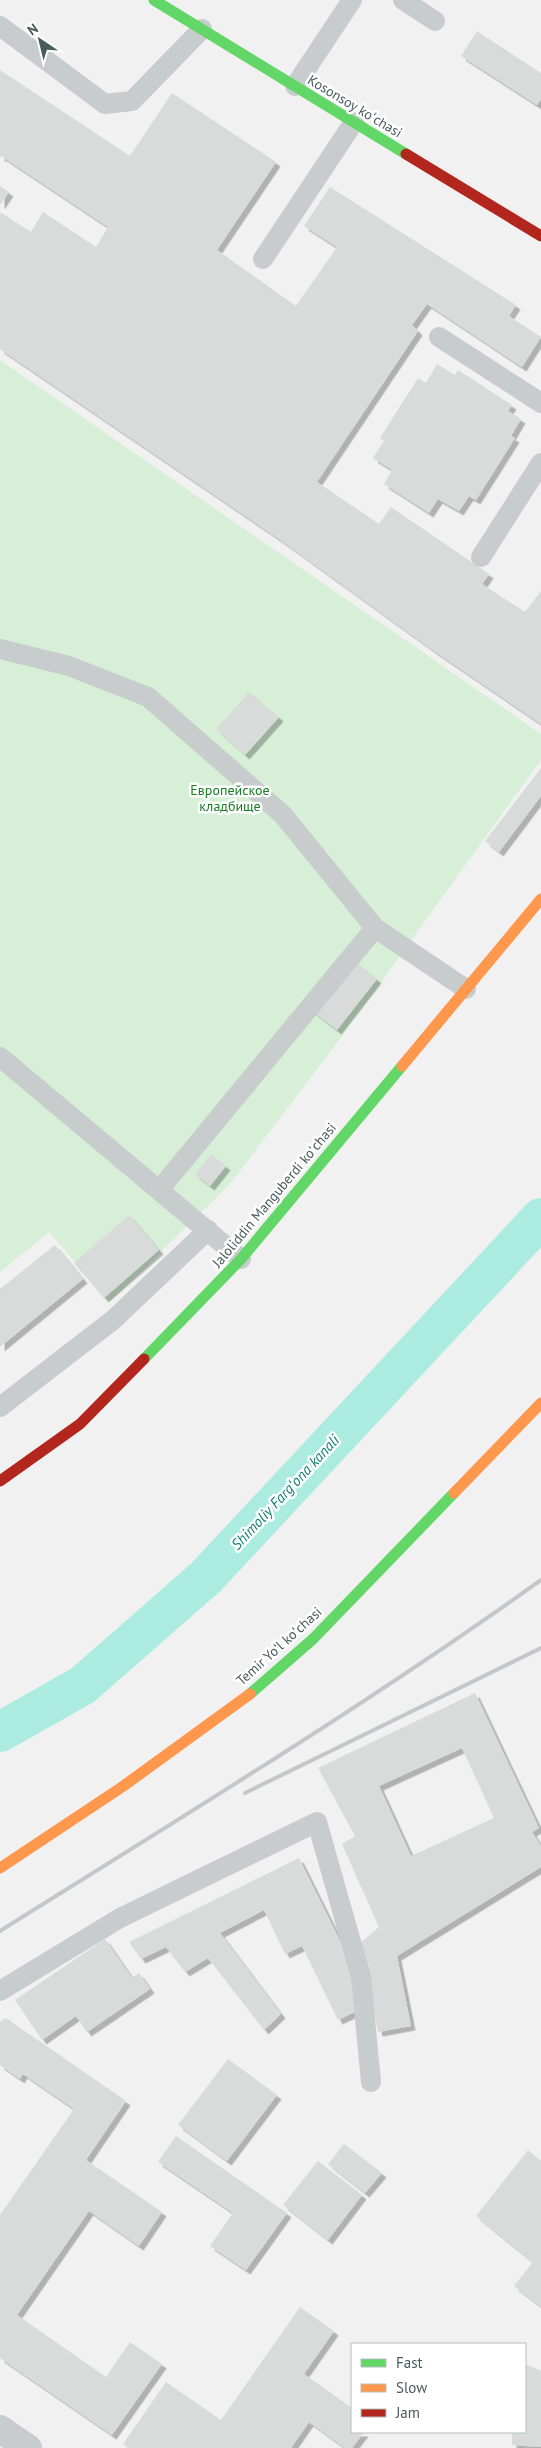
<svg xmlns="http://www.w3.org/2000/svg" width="541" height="2448" font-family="'PT Sans',sans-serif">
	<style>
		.green { fill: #d6efd6 }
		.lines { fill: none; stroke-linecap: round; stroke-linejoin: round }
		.canal { stroke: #acece0; stroke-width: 40 }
		.building { fill: #d9dada; fill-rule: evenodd; filter: url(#shadow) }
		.lane { stroke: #c8cccd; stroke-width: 20 }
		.street { stroke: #c8cccd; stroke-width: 28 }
		.fast { stroke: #63d668; stroke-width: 11 }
		.slow { stroke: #ff974d; stroke-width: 11 }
		.jam { stroke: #b3261e; stroke-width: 11 }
		.rail { stroke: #c4c7c8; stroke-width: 4 }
		.labels { text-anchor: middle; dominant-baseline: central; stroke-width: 5; stroke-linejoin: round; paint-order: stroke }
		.street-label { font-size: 14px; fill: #485b5d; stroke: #fff }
		.park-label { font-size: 14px; fill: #1a7d25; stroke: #fff }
		.water-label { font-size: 15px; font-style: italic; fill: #10826d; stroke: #fff }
	</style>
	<defs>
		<filter id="shadow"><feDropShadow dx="4.5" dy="4.5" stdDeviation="0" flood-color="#0004"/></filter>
	</defs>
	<rect width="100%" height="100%" fill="#f1f1f1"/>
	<path class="green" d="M0,360l541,374v26l-193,268 -118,156 -120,118 -61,-70 -49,40z"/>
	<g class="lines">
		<path class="canal" d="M0,1732l83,-47 123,-108 335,-359"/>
	</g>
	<path class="building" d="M477,31l64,42v26l-4,6 -76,-49z
		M0,70l130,86 42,-63 104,69 -59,88 79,56 41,-59 -33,-21 26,-39 186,118 -7,11 32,21 -19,30 -95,-63 -15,21 6,6 -101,151 62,42 12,-17 98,67 -7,10 43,28 16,-21v133l-107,-73 -155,-112 -279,-190v-137l31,20 12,-20 53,35 12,-20 -107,-71 -1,2z
		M0,186l9,6 -9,13z
		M437,364l18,11 3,-5 54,35 -4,6 13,8 -10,17 4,2 -39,62 -7,-4 -10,15 -21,-12 -9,14 -45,-29 8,-14 -19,-12 11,-17 -4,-3 38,-60 8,5z
		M249,692l30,25 -34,38 -29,-26z
		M541,768v28l-42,56 -14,-11z
		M352,959l25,20 -40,51 -26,-20z
		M211,1154l15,12 -16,20 -15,-12z
		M129,1215l30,35 -55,48 -30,-35z
		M55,1245l28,34 -83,68v-58z
		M475,1693l64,135 -7,4 9,14v21l-144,89 14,70 -33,6 -18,-89 19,-16 -37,-83 13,-8 -37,-68zM462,1748l32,70 -83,38 -32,-70z
		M299,1858l58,117 4,34 -23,11 -36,-74 -17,8 -21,-44 -44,23 61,81 -17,16 -56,-72 -23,14 -19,-25 -25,12 -12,-17z
		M105,1939l27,39 7,-5 11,16 -63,43 -11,-16 -34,24 -27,-40z
		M6,2018l120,83 -40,59 76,52 -23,34 -50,-35 -72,104 89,62 24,-35 32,22 -50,71 -112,-77v-143l74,-106 -51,-35 -3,5 -20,-14v-43z
		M228,2059l49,36 -50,66 -49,-36z
		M176,2136l111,77 -41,57 -36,-24 23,-33 -75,-51z
		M344,2144l38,29 -17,20 -37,-29z
		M528,2150l13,11v146l-27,-21 19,-24 -57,-46z
		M318,2161l44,34 -34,45 -45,-35z
		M300,2307l34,24 -30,43 48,34v24h12l-12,16h-7l-36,-26 -18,26h-163l-5,-4 43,-62 55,38z
		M525,2364l16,7v76l-29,-2v-13h13z"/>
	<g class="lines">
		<path class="lane" d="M403,0l32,21
			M0,26l105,78 27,-3 70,-72
			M295,86l57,-86
			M263,259l91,-137
			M439,337l102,66
			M481,557l60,-94
			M0,649l69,17 79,31 135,118 92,113 91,61
			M0,1057l241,202
			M160,1189l215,-261
			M0,1407l113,-87 95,-90
			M0,1991l120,-73 197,-96 44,155 10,105"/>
		<path class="street" d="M0,2429l28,19"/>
		<path class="fast" d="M154,0l252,154
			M144,1359l97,-100 161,-193
			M250,1694l63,-55 141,-146"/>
		<path class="slow" d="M402,1066l139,-167
			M454,1493l87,-90
			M0,1868l122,-81 128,-93"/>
		<path class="jam" d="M406,154l135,82
			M0,1481l80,-57 64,-65"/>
		<path class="rail" d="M245,1793l296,-145
			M0,1931c182,-114 366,-226 541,-351"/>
	</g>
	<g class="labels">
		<g class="street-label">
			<text transform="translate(355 106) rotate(31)">Kosonsoy koʻchasi</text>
			<text transform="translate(274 1195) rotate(-50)">Jaloliddin Manguberdi koʻchasi</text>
			<text transform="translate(279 1646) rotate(-42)">Temir Yoʻl koʻchasi</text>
		</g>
		<g class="park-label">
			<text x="230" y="790">Европейское<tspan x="230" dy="16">кладбище</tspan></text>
		</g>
		<g class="water-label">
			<text transform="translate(285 1492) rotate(-47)">Shimoliy Fargʻona kanali</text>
		</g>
	</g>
	<rect x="351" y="2343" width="175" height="90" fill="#ffffff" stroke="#b6bdbe"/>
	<rect x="361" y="2359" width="25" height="8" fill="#63d668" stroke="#b6bdbe"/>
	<text x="396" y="2368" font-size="15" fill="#485b5d">Fast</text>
	<rect x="361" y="2384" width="25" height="8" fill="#ff974d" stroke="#b6bdbe"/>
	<text x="396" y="2393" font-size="15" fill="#485b5d">Slow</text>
	<rect x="361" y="2409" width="25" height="8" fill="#b3261e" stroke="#b6bdbe"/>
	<text x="396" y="2418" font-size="15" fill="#485b5d">Jam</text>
	<g transform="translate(40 40) rotate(325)" stroke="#ffffff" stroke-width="4" paint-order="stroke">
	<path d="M0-4L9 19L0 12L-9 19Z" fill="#485b5d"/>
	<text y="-8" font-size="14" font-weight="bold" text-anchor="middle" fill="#485b5d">N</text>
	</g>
</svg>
